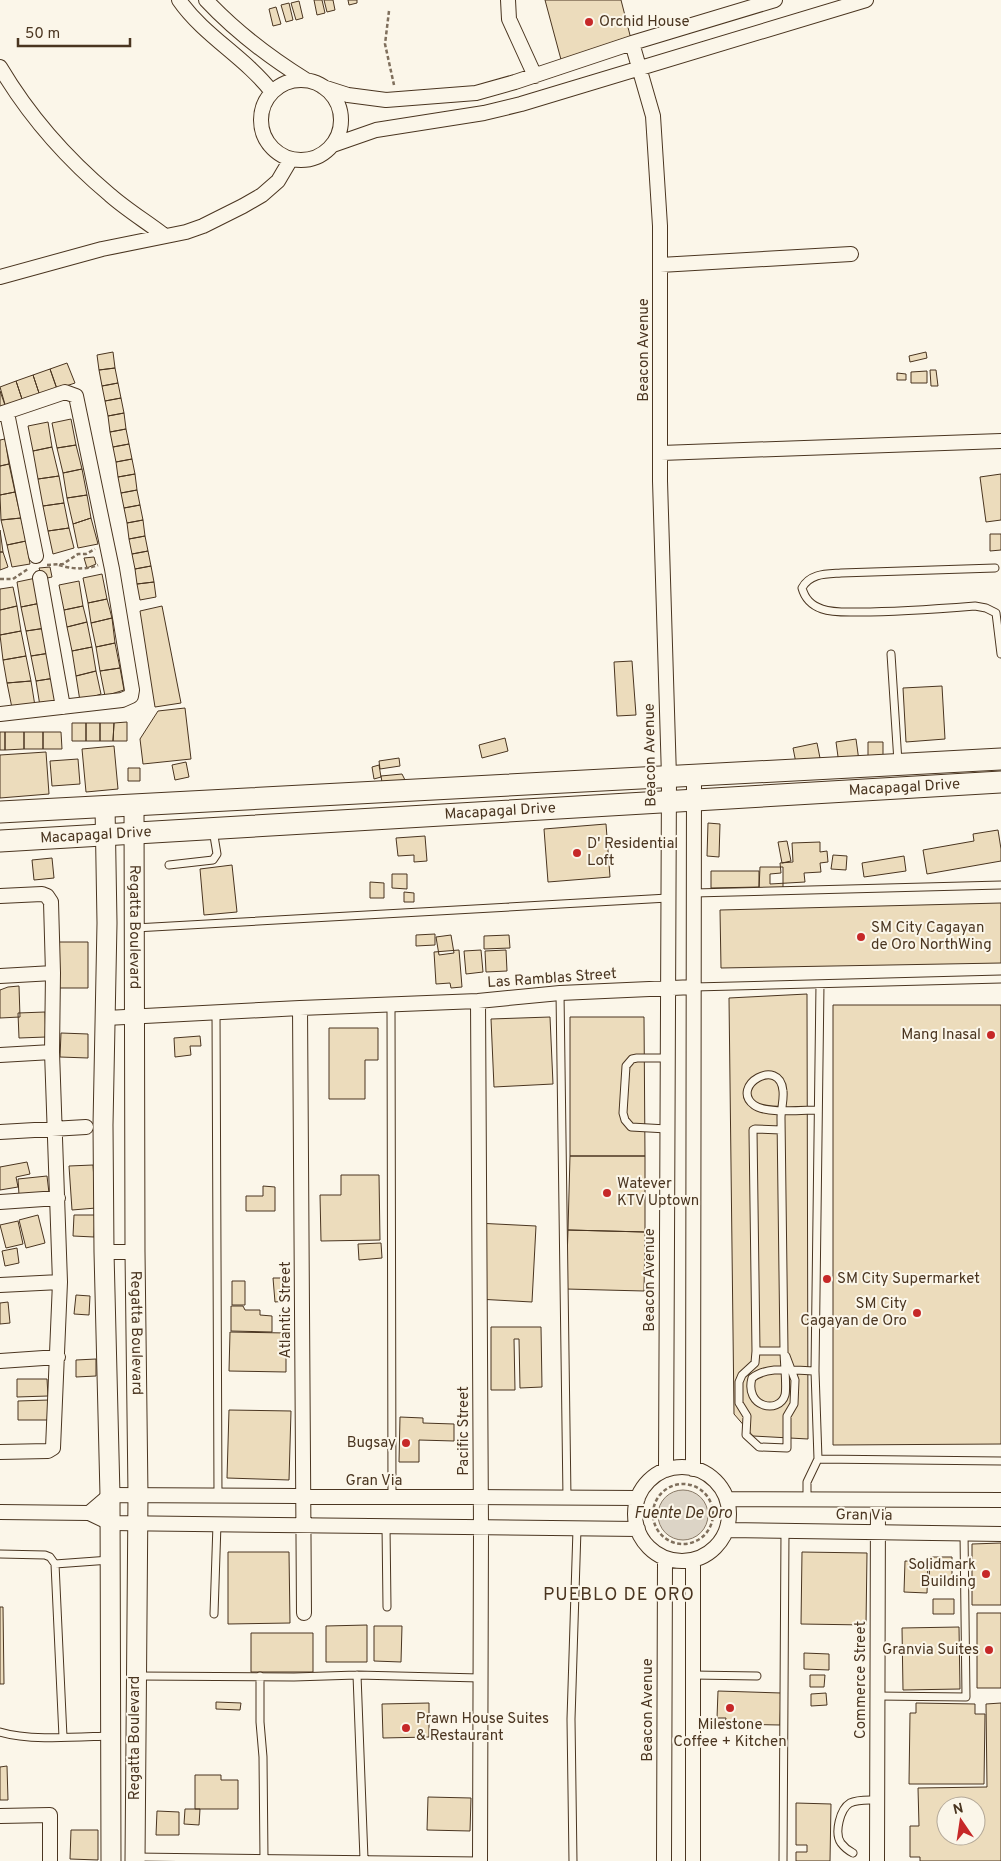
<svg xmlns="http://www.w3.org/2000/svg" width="1001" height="1861" font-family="Overpass,sans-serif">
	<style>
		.water { fill: #dcd4c6; stroke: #887966 }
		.building { fill: #ecdcbc; stroke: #4a3520; fill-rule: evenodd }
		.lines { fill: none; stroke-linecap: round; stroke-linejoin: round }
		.lane-casing { stroke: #4a3520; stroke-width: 9 }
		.street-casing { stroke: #4a3520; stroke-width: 16 }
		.secondary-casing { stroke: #4a3520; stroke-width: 21 }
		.primary-casing { stroke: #4a3520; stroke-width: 23 }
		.path { stroke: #7f6f5c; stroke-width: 2.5; stroke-dasharray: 4 2.5; stroke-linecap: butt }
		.lane { stroke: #fbf6e9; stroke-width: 7 }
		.street { stroke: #fbf6e9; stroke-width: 14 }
		.secondary { stroke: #fbf6e9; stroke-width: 19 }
		.primary { stroke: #fbf6e9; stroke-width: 21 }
		.poi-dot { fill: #c62828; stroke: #fbf6e9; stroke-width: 2 }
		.labels { text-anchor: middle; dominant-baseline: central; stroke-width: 4; stroke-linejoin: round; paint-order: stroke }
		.poi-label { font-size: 15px; fill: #4a3520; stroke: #fbf6e9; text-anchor: start }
		.street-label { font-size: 15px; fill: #4a3520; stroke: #fbf6e9 }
		.water-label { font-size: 16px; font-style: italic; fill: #4a3520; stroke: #fbf6e9 }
		.quarter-label { font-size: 18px; letter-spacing: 1px; fill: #4a3520; stroke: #fbf6e9 }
	</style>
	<rect width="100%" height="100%" fill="#fbf6e9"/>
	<path class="water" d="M658 1515a25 25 0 1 1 50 0a25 25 0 1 1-50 0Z"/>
	<path class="building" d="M314,0h8l3,13 -8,2z
		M324,0h9l2,10 -8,2z
		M348,0h9v3l-8,2z
		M545,0h76l11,43 -69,24z
		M299,1l4,17 -7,2 -5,-17z
		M289,3l4,17 -7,2 -5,-17z
		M276,7l5,17 -8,2 -4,-17z
		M113,352l2,16 -16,2 -2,-15z
		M926,352l1,6 -17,4 -1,-6z
		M67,363l8,20 -18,6 -7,-20z
		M115,368l3,15 -16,3 -3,-16z
		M50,369l7,20 -17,7 -7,-21z
		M930,370h6l2,16h-7z
		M927,371v12h-16v-11z
		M897,373l9,1v6h-9z
		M33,375l7,21 -17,6 -7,-21z
		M16,381l7,21 -17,6 -6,-21z
		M118,383l3,15 -16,3 -3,-15z
		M0,391l6,17 -6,2z
		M121,398l3,15 -16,3 -3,-15z
		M124,413l2,16 -16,3 -2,-16z
		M71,419l5,26 -19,3 -5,-25z
		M48,422l4,25 -19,4 -5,-25z
		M126,429l3,15 -16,3 -3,-15z
		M5,439l4,25 -9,2v-26z
		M129,444l3,15 -16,3 -3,-15z
		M76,445l6,24 -19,4 -6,-25z
		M52,447l7,29 -21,3 -5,-28z
		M132,459l3,15 -17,3 -2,-15z
		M9,464l6,28 -15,3v-29z
		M82,469l5,26 -20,3 -4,-25z
		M135,474l2,16 -16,3 -3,-16z
		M1001,474v46l-15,2 -6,-45z
		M59,476l5,27 -21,3 -5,-27z
		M137,490l3,15 -16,3 -3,-15z
		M15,492l6,26 -20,2 -1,-25z
		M87,495l4,23 -18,6 -6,-26z
		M64,503l5,25 -21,3 -5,-25z
		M140,505l3,15 -16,3 -3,-15z
		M21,518l5,23 -19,4 -6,-25z
		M91,518l7,26 -20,4 -5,-24z
		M143,520l2,16 -16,3 -2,-16z
		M69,528l5,20 -21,6 -5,-23z
		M0,530l3,22h-3z
		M990,534h11v16l-11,1z
		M145,536l3,15 -16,3 -3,-15z
		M26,541l4,23 -18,3 -5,-22z
		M148,551l3,15 -16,3 -3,-15z
		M0,552h3l5,15 -8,3z
		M94,557l2,7 -9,4 -3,-10z
		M151,566l3,16 -17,2 -2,-15z
		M50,567l2,10 -9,2 -4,-11z
		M102,574l5,25 -19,4 -5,-25z
		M36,578l5,25 -20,4 -4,-25z
		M79,581l4,25 -19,4 -5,-25z
		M154,582l2,15 -16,3 -3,-16z
		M13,587l4,19 -17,4v-21z
		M107,599l5,19 -21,5 -3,-20z
		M41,603l5,25 -20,3 -5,-24z
		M17,606l4,25 -21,4v-25z
		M83,606l4,16 -20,5 -3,-17z
		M162,606l19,97 -26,4 -15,-96z
		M112,618l3,25 -19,4 -5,-24z
		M87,622l5,25 -20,4 -5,-24z
		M46,628l4,25 -19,3 -5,-25z
		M21,631l5,25 -23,4 -3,-25z
		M115,643l5,25 -20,3 -4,-24z
		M92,647l4,24 -20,5 -4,-25z
		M50,653l5,25 -19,3 -5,-25z
		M26,656l5,25 -24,2 -4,-23z
		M632,661l4,54 -19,1 -3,-54z
		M120,668l4,22 -19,6 -5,-25z
		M96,671l5,23 -21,7 -4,-25z
		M55,678l5,25 -20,3 -4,-25z
		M31,681l4,25 -23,2 -5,-25z
		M942,686l3,53 -39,3 -3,-54z
		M185,708l6,51 -48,5 -3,-25 18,-28z
		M127,722v19h-14l1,-18z
		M72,723h14v18h-14z
		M86,723h14v18h-14z
		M100,723h14l-1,18h-13z
		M0,732h5v18h-5z
		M5,732h19v17l-19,1z
		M24,732h19v17h-19z
		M43,732h18l1,17h-19z
		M505,738l3,13 -26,7 -3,-13z
		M856,739l3,22 -20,3 -3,-22z
		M868,742h15v16h-15z
		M817,743l4,20 -24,5 -4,-20z
		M114,746l4,43 -32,3 -4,-43z
		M46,752l3,42 -49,4v-43z
		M399,758l1,8 -20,3 -1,-8z
		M78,759l2,25 -28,2 -2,-25z
		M186,762l3,15 -14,3 -3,-15z
		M379,765l2,12 -7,2 -2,-12z
		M128,768h12v13h-12z
		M402,774l3,6 -23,2 -1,-6z
		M708,823l12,1 -1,33 -12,-1z
		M606,824l4,53 -62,5 -4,-53z
		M998,830l3,19v12l-74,13 -4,-24 51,-9 -1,-7z
		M425,836l2,25 -13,1v-7l-16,1 -2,-18z
		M787,841l4,20 -9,2 -4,-21z
		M820,842v10l7,-1 1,11 -8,1 1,9 -17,1 1,9 -35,2v-10l11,-1 -1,-10 13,-1 -1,-19z
		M833,855l14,1 -1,14 -15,-1z
		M904,856l2,15 -42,6 -2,-14z
		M52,858l2,20 -20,2 -2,-20z
		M232,865l5,47 -33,3 -4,-46z
		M760,867h23v23l-24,-1z
		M711,871h48v16l-48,1z
		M392,874h15v15l-15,-1z
		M370,882l14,1v15h-14z
		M404,892l10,1v9h-10z
		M1001,903v60l-280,5 -1,-58z
		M435,934v11l-19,1v-11z
		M451,935l3,18 -15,2 -3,-18z
		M509,935l1,13 -26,1v-13z
		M59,942h29v46h-30z
		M459,950l3,37 -11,1 -1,-5 -14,1 -2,-32z
		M481,950l2,22 -17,2 -2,-23z
		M506,950l1,21 -21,1 -1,-21z
		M19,986l1,31 -20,1v-28l8,-3z
		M807,994l1,445 -55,-3 -19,-22 -5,-416z
		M833,1005h168v439l-168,1z
		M45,1012l1,25 -27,1 -1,-25z
		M550,1017l3,67 -59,3 -3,-68z
		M570,1017h74l1,139h-75z
		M329,1028h49v32h-13v39h-36z
		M61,1033l27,1v24l-28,-1z
		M200,1036l1,10h-11l1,9 -16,2 -1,-19z
		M570,1156h75v76l-77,-2z
		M27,1162l3,12 -14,3 2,10 -18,3v-23z
		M93,1165l3,43 -24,2 -3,-44z
		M341,1175h38l1,65 -59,1 -1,-46h21z
		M47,1176l2,17 -30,2 -1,-16z
		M263,1186l12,1v24h-29v-15h17z
		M38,1215l7,28 -19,5 -7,-28z
		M74,1215h21l-1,22 -21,-1z
		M18,1221l5,23 -17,4 -6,-23z
		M476,1223l60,3 -4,76 -55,-3z
		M568,1230l77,2 -1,59 -78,-2z
		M381,1243l1,15 -23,2 -1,-16z
		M17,1248l2,15 -14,3 -3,-15z
		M273,1278h12l1,23 -11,1z
		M232,1281h13v24h-13z
		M76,1295l14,1 -1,19 -15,-1z
		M8,1302l2,21 -10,1v-21z
		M231,1306h12l2,4h15v5l12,1v16l-41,-1z
		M491,1327h50l1,60 -22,1 -1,-49h-5l1,51h-24z
		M230,1332l56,1v39l-57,-1z
		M96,1359v17l-20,1v-17z
		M17,1379h30l1,17 -31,1z
		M49,1400v20h-31v-19z
		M229,1410l62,1 -2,69 -62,-2z
		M400,1417l23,1v5l31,1v17l-35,-1v22h-20z
		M1001,1543v62h-29v-61z
		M228,1552h61l1,71 -62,1z
		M802,1552l65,1 -1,72 -65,-1z
		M930,1557h22v26h-23z
		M905,1561l23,1 -1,31 -23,-1z
		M933,1599h21v15h-21z
		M0,1607h3l1,77h-4z
		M977,1613h24v75h-24z
		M367,1625v37h-41v-36z
		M374,1626h28l-1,36 -27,-1z
		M959,1627l1,62 -57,1 -1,-62z
		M251,1633h62v39h-62z
		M804,1653l25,1v16l-25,-1z
		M810,1675h15l-1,12h-14z
		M718,1691l63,2 -1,32 -55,-1 1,-6h-9z
		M826,1693l1,12 -16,1v-12z
		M216,1702l25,1 -1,7 -24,-1z
		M429,1703v34l-46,1 -1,-34z
		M916,1703l59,1v10h10l-1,70h-75l1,-71h6z
		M1001,1703v158h-81v-4h-10v-31h9l-1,-38 69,-1 -1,-83zM946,1806h30v30h-30z
		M7,1766l1,34h-8v-33z
		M195,1775h26v5h17v29h-43z
		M428,1797l43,1 -1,33 -43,-1z
		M796,1803l35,1 -1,57h-34v-9h11v-7h-11z
		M185,1809h15l-1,16 -15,-1z
		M157,1811l22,1v23h-23z
		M71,1830h27v30l-28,-1z"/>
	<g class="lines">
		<g class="lane-casing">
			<path id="lane" d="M995,568l-154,5c-14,1 -31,0 -39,15 3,11 9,17 20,21 11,4 26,3 38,3 38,0 77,-3 115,-6l11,2 10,5 5,41
				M891,654l7,108
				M169,865l44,-5 4,-6 -4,-24
				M694,893l307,-8
				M135,928l533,-30
				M820,984l-5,387 3,88 183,2
				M694,987l307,-8
				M560,993l7,505
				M391,1004l1,493
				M216,1012l2,484
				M666,1058h-29l-5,1 -6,7 -3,47 2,7 6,7 36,2
				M781,1130l-26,-1 -2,1 3,221h28
				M756,1351l-1,12 -13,12 -3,7v21l8,13 -1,19 13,12 28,1v-32l7,-12 1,-24 -9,-24
				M815,1371c-20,0 -47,-6 -63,7 -8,29 27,37 33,17 2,-8 -1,-34 -1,-44l-3,-233c0,-9 3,-18 2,-27 -3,-35 -54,-5 -29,14 11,9 50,5 64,5
				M807,1499v-17l11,-23
				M386,1526l1,81
				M0,1554l45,1 5,2 5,7 8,173
				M55,1564l55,-4
				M214,1614l3,-90
				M357,1675l7,184
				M693,1675l64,1
				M138,1676l156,1 63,-2 123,3
				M260,1676v46l3,35 1,101
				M877,1696l89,1 -2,-164
				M0,1732c29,9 78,5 109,4
				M853,1853c-4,-2 -9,-6 -12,-10 -7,-10 -1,-34 9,-40 8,-4 18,-3 27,-3
				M135,1857l345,4
				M573,1861l-2,-142 6,-190
				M783,1861l2,-330"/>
		</g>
		<g class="street-casing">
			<path id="street" d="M179,0c25,36 66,57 93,92
				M206,0c30,32 63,57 100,80
				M508,0l1,19 26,57
				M632,43l21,73 7,110v255l9,296 -3,693
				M0,67c29,49 66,91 110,128 17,15 37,27 55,41
				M261 120a40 40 0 1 1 80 0a40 40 0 1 1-80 0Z
				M323,87l25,8 38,5 90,-7 39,-11 117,-39 143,-43
				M333,145l43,-15 108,-17 37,-9 345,-104
				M660,265l191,-11
				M0,277l102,-28 84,-17 17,-6 40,-20 19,-11 16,-14 13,-22
				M7,413l29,143
				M0,414l65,-22 11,4 36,173 20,121 -1,6 -9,4 -122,14
				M661,453l340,-12
				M40,578l23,129
				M0,896l42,-2 5,2 4,6 2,71 -1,79 8,230 -7,166 -5,3 -48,1
				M0,976l53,-3
				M478,1001l3,527 -1,333
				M300,1008l4,605
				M106,1018l194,-10 178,-7 82,-8 134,-6
				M0,1055l52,-3
				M0,1132l86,-5
				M0,1202l58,-4
				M104,1252h31
				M0,1285l60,-3
				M0,1361l58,-4
				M635 1514a47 47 0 1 1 94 0a47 47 0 1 1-94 0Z
				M693,1469l1,-693
				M727,1499l274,1
				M0,1512l89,1 21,10 528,6
				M89,1513l21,-18 528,3
				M727,1530l274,4
				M0,1816l50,-1v46
				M664,1861l1,-302
				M693,1861v-301
				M877,1861l1,-361"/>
		</g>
		<g class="secondary-casing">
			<g id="secondary">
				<path id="s1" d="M134,805l1,447 3,243 -3,366"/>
				<path d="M105,806l2,117 -4,202 1,127 6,243 1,366"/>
			</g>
		</g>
		<g class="primary-casing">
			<g id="primary">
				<path d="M0,812l1001,-53"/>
				<path id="s2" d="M0,841l1001,-59"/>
			</g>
		</g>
		<path class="path" d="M389,11l-4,33 9,41
			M47,565l16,-1 15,-10h8l9,-5
			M59,565c12,4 27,5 39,0
			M0,579h13l15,-10
			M653 1514a30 30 0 1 1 60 0a30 30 0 1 1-60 0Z"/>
		<use href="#lane" class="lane"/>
		<use href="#street" class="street"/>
		<use href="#secondary" class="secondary"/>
		<use href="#primary" class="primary"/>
	</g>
	<g class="poi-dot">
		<circle cx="589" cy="22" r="5"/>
		<circle cx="577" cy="853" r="5"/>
		<circle cx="861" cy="937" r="5"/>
		<circle cx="991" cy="1035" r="5"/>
		<circle cx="607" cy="1193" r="5"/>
		<circle cx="827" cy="1279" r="5"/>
		<circle cx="917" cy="1313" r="5"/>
		<circle cx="406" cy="1443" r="5"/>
		<circle cx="986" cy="1574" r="5"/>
		<circle cx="989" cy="1650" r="5"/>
		<circle cx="730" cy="1708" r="5"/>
		<circle cx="406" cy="1728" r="5"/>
	</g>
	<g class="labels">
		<g class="poi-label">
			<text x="599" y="22">Orchid House</text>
			<text x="587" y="844">D' Residential<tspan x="587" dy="17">Loft</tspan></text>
			<text x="871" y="928">SM City Cagayan<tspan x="871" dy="17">de Oro NorthWing</tspan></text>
			<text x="981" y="1035" text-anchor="end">Mang Inasal</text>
			<text x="617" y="1184">Watever<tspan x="617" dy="17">KTV Uptown</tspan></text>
			<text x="837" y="1279">SM City Supermarket</text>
			<text x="907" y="1304" text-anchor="end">SM City<tspan x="907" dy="17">Cagayan de Oro</tspan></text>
			<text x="396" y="1443" text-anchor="end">Bugsay</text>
			<text x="976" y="1565" text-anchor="end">Solidmark<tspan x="976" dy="17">Building</tspan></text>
			<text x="979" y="1650" text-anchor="end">Granvia Suites</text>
			<text x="416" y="1719">Prawn House Suites<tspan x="416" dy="17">&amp; Restaurant</tspan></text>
			<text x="730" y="1725" text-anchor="middle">Milestone<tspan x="730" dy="17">Coffee + Kitchen</tspan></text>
		</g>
		<g class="street-label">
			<text transform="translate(644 350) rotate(-90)">Beacon Avenue</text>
			<text transform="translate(651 755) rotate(-91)">Beacon Avenue</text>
			<text stroke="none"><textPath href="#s2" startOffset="906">Macapagal Drive</textPath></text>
			<text stroke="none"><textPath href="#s2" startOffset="501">Macapagal Drive</textPath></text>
			<text stroke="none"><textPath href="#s2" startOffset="96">Macapagal Drive</textPath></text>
			<text stroke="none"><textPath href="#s1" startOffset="122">Regatta Boulevard</textPath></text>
			<text transform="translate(552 979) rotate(-4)">Las Ramblas Street</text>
			<text transform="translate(650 1280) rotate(-90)">Beacon Avenue</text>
			<text transform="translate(286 1310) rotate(-90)">Atlantic Street</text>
			<text stroke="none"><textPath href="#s1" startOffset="528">Regatta Boulevard</textPath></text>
			<text transform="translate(464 1431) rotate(-90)">Pacific Street</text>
			<text x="374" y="1481">Gran Via</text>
			<text transform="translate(864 1516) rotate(1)">Gran Via</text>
			<text transform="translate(861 1680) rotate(-90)">Commerce Street</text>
			<text transform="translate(648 1710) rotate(-90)">Beacon Avenue</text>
			<text transform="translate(135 1738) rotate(-90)">Regatta Boulevard</text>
		</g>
		<g class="water-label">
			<text x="683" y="1514">Fuente De Oro</text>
		</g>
		<g class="quarter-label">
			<text x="619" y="1595">PUEBLO DE ORO</text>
		</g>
	</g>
	<g transform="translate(961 1821) rotate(347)"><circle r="24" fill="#fbf6e9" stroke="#b4a999"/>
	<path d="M0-4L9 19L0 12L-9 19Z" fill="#c62828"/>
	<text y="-8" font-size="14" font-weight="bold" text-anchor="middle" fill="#4a3520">N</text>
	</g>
	<path d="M18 38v8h112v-8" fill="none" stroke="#4a3520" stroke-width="2.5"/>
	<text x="25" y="38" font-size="15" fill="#4a3520" stroke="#fbf6e9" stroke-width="4" paint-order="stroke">50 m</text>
</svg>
